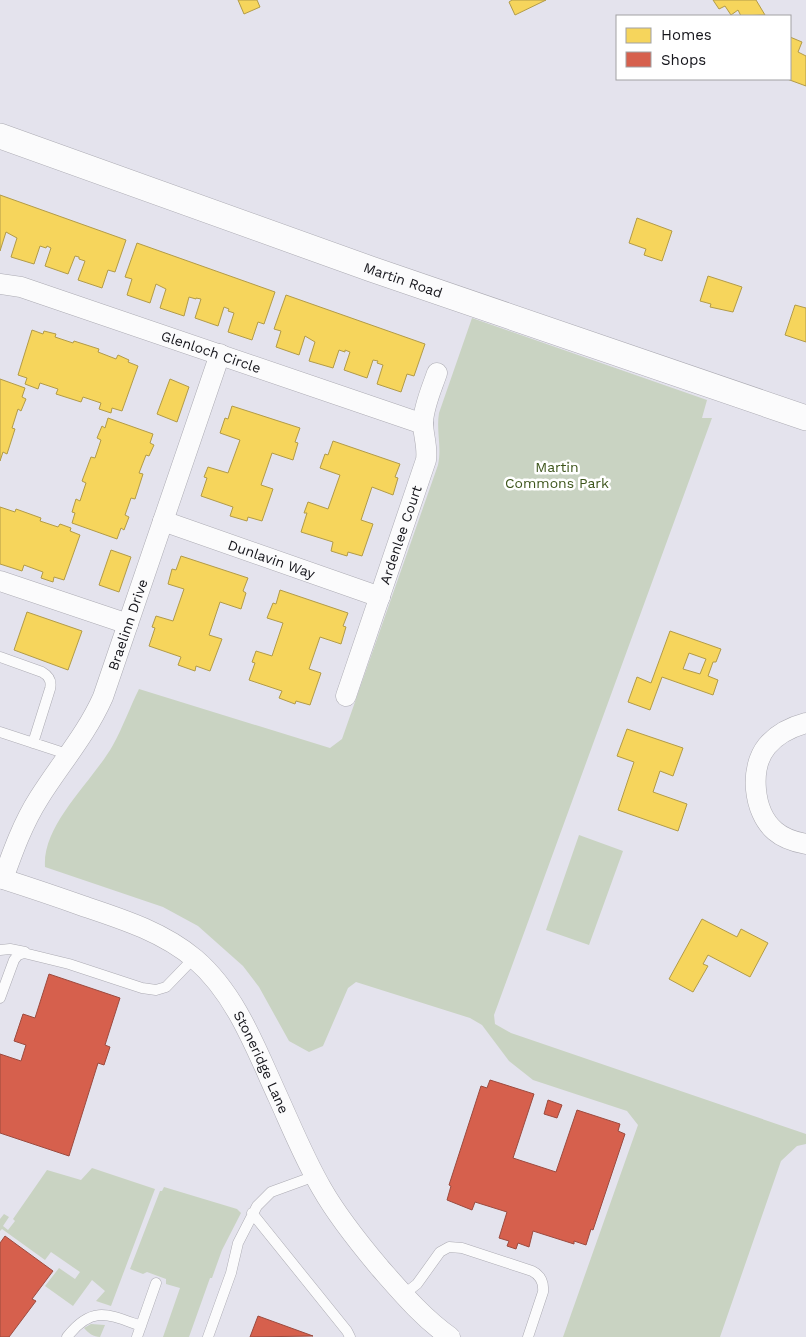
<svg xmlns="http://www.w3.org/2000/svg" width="806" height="1337" font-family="'Work Sans',sans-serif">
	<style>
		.green { fill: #c9d3c2 }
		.homes { fill: #f6d55c; stroke: #b29b48; fill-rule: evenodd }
		.shops { fill: #d6604d; stroke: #9c4a3e }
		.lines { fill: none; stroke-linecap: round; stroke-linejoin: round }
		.service-casing { stroke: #acabb3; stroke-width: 11 }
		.minor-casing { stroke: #acabb3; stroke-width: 21 }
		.tertiary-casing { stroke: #acabb3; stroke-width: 26 }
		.service { stroke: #fbfbfc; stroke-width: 10 }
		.minor { stroke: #fbfbfc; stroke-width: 20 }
		.tertiary { stroke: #fbfbfc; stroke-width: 25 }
		.labels { text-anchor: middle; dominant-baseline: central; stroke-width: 5; stroke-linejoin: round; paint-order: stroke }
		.street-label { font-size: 14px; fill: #15151b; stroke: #fff }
		.park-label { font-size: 14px; fill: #3c541a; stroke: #fff }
	</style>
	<rect width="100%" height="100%" fill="#e4e3ed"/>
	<path class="green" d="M472,318l235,82 -5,18h10l-218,597 1,9 16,9 295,101v10l-9,2 -16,15 -61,176h-157l75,-212 -11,-14 -94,-31 -24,-19 -27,-36 -12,-7 -114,-36 -8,6 -25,58 -14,6 -20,-11 -30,-54 -16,-21 -45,-40 -35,-19 -118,-40c-3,-43 48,-86 68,-122 10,-18 17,-38 26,-56l191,59 12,-9 96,-274c4,-18 -2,-34 1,-52z
		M579,835l44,16 -34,94 -43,-15z
		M92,1168l63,21 -44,117 -15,-5 9,-10 -13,-11 -19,26 -28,-20 14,-18 16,11 5,-7 -29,-20 -6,8 -43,-31 -2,2v-12l4,-5 5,3 -6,9 5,4 7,-9 -2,-2 34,-49 34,10z
		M164,1187l73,22 4,4 -19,37 -10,28h-2l-21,59h-26l17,-49 -14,-4v-5l-19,-7 -4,2 -13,-5 30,-78h2z
		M91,1324l14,1 -5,12c-6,0 -12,-4 -16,-9z"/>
	<path class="homes" d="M238,0h19l3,7 -16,7z
		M512,0h34l-31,15 -6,-13z
		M713,0h43l9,15 -24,1 -3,-6 -7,5 -6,-9 -6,3z
		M790,37l12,5 -4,10 8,4v30l-19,-7h3z
		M0,195l126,45 -11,32 -7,-2 -6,18 -24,-8 7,-19 -6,-2v-2l-4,-1 -7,18 -23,-8 6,-18 -4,-2 -1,2 -6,-2 -6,18 -23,-7 6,-19 -11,-6 -6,19z
		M637,218l35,13 -10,30 -18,-6 2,-6 -17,-6z
		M137,243l138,49 -11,32 -6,-2 -6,18 -24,-8 6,-19 -6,-2 1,-2 -5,-2 -6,19 -23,-8 6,-19 -5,-1v1l-7,-2 -5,19 -24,-8 6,-19 -10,-5 -6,19 -23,-8 5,-16 -7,-2z
		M708,276l34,11 -9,25 -23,-5 1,-3 -11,-3z
		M286,295l139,49 -11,32 -7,-2 -6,18 -24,-8 6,-19 -6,-2 1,-2 -5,-1 -6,18 -23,-8 6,-18 -5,-2v2l-6,-2 -6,18 -24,-7 6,-19 -10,-6 -6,19 -23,-8 5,-16 -7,-2z
		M795,305l11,3v34l-21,-7z
		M32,330l11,4 1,-3 12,3 -1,3 18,6 1,-2 25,8 -1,3 18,7 2,-4 11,5 -1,2 10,4 -16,45 -10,-3 -1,5 -12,-4 2,-6 -18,-6 -2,5 -25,-8 2,-5 -18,-6 -2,6 -13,-5 2,-6 -9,-3z
		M0,379l25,9 -3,9 4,2 -5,12 -3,-2 -6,19 3,1 -8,25 -4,-2 -3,9z
		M170,379l19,8 -12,35 -20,-8z
		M232,406l68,22 -5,14 3,1 -5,17 -21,-7 -11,32 12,4 -11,32 -14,-4 -1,4 -17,-5 3,-9 -32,-11 6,-18 -3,-1 4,-10 20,6 12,-33 -20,-7 5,-15 3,1z
		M108,418l45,16 -3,9 4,2 -5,11 -3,-1 -7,18 4,1 -8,25 -4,-1 -6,17 4,2 -5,13 -3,-2 -4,11 -45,-16 3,-10 -3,-1 4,-13 4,2 6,-18 -4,-2 9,-24 4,1 6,-18 -4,-2 5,-12 3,2z
		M333,441l67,23 -5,13 3,1 -5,17 -21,-8 -11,33 12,4 -11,32 -14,-4 -1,4 -16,-5 2,-9 -32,-10 6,-19h-3l4,-11 20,7 12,-34 -20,-7 5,-14 3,1z
		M0,507l15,5 1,-3 25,9 -1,3 18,6 2,-3 11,4 -1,3 10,4 -16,45 -10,-3 -1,5 -12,-4 2,-6 -19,-7 -2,6 -22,-7z
		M111,550l20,7 -12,35 -20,-7z
		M181,556l67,22 -5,13 3,2 -5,16 -21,-7 -11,33 13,4 -12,32 -14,-5 -1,5 -17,-6 3,-8 -32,-11 6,-18 -3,-1 4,-11 17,5 11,-32 -16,-5 4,-15 4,1z
		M280,590l68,23 -5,13 3,1 -5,17 -21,-7 -11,32 12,4 -11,32 -14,-4 -1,3 -16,-6 3,-7 -33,-11 6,-17 -3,-1 4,-11 16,5 11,-33 -16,-5 6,-15 3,1z
		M27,612l55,19 -14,39 -54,-20z
		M670,631l51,18 -5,13h-3l-5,14 10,4 -5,15 -51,-18 -12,33 -22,-8 9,-25 14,6zM689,653l17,6 -6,15 -17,-5z
		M627,729l56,19 -10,28 -13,-5 -7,21 34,12 -9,27 -60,-21 16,-48 -17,-6z
		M702,919l35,18 4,-8 27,14 -18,34 -42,-22 -5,9 5,2 -15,26 -24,-13z"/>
	<path class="shops" d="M49,974l71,24 -15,47 5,2 -6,18 -6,-2 -29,93 -69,-23v-79l21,7 5,-16 -12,-4 9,-27 12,4z
		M490,1080l44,14 -21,64 43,14 21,-62 43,14 -2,7 7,3 -32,96 -2,-1 -5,16 -12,-4v3l-41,-13 -4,16 -11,-4 -2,6 -9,-3 2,-5 -10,-3 8,-26 -32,-10 -3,8 -25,-10 4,-14 -2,-1 32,-99 6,2z
		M548,1100l14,5 -5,13 -13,-4z
		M5,1236l48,35 -21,28 4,2 -27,36h-9v-94z
		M258,1316l55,20 -63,1z"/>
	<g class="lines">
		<g class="service-casing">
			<path id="service" d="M0,657l42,15c7,4 10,9 8,17l-17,54
				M0,732l70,23
				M0,950l10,-1 15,3
				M0,998l14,-38 4,-5 6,-2 45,11 73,24 14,2 10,-3 28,-29
				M252,1213l95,118 3,6
				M403,1295l14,-11 23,-32 9,-5 13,1 70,23c8,4 12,11 11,21l-15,45
				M67,1337c25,-32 41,-23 74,-11
				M137,1337l19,-54
				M208,1337l23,-64 7,-30 19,-37 14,-14 44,-16"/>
		</g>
		<g class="minor-casing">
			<g id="minor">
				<path id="s1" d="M0,284l21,3 402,137"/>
				<path id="s2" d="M163,521l217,76"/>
				<path d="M0,581l128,43"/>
				<path id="s3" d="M346,696l80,-236c2,-13 -3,-25 -3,-38 1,-17 9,-34 14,-49"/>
				<path d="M806,723c-15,4 -29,11 -39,23 -18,22 -14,66 8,85 8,7 20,11 31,13"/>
				<path id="s4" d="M0,878c28,9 55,18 83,28 39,13 80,26 112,53 41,35 61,90 83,138 14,31 27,63 44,92 16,28 37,54 58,79 22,25 43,50 70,69"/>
				<path id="s5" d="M3,879c10,-28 20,-56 36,-81 22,-35 47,-63 64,-101l117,-343"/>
			</g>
		</g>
		<g class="tertiary-casing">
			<g id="tertiary">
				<path id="s6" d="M0,136l371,133 435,149"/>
			</g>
		</g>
		<use href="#service" class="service"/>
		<use href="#minor" class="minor"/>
		<use href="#tertiary" class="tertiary"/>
	</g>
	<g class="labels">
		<g class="street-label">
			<text stroke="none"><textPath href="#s6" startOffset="428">Martin Road</textPath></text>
			<text stroke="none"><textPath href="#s1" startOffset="222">Glenloch Circle</textPath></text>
			<text stroke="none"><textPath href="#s3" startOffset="170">Ardenlee Court</textPath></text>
			<text stroke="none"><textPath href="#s2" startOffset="115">Dunlavin Way</textPath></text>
			<text stroke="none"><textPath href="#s5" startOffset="285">Braelinn Drive</textPath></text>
			<text stroke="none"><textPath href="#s4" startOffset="336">Stoneridge Lane</textPath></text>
		</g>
		<g class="park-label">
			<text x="557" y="467">Martin<tspan x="557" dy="16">Commons Park</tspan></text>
		</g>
	</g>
	<rect x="616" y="15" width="175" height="65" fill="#ffffff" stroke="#a1a1a4"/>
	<rect x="626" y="28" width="25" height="15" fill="#f6d55c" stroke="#a1a1a4"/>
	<text x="661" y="40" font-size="15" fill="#15151b">Homes</text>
	<rect x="626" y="52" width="25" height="15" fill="#d6604d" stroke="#a1a1a4"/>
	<text x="661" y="65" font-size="15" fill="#15151b">Shops</text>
</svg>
